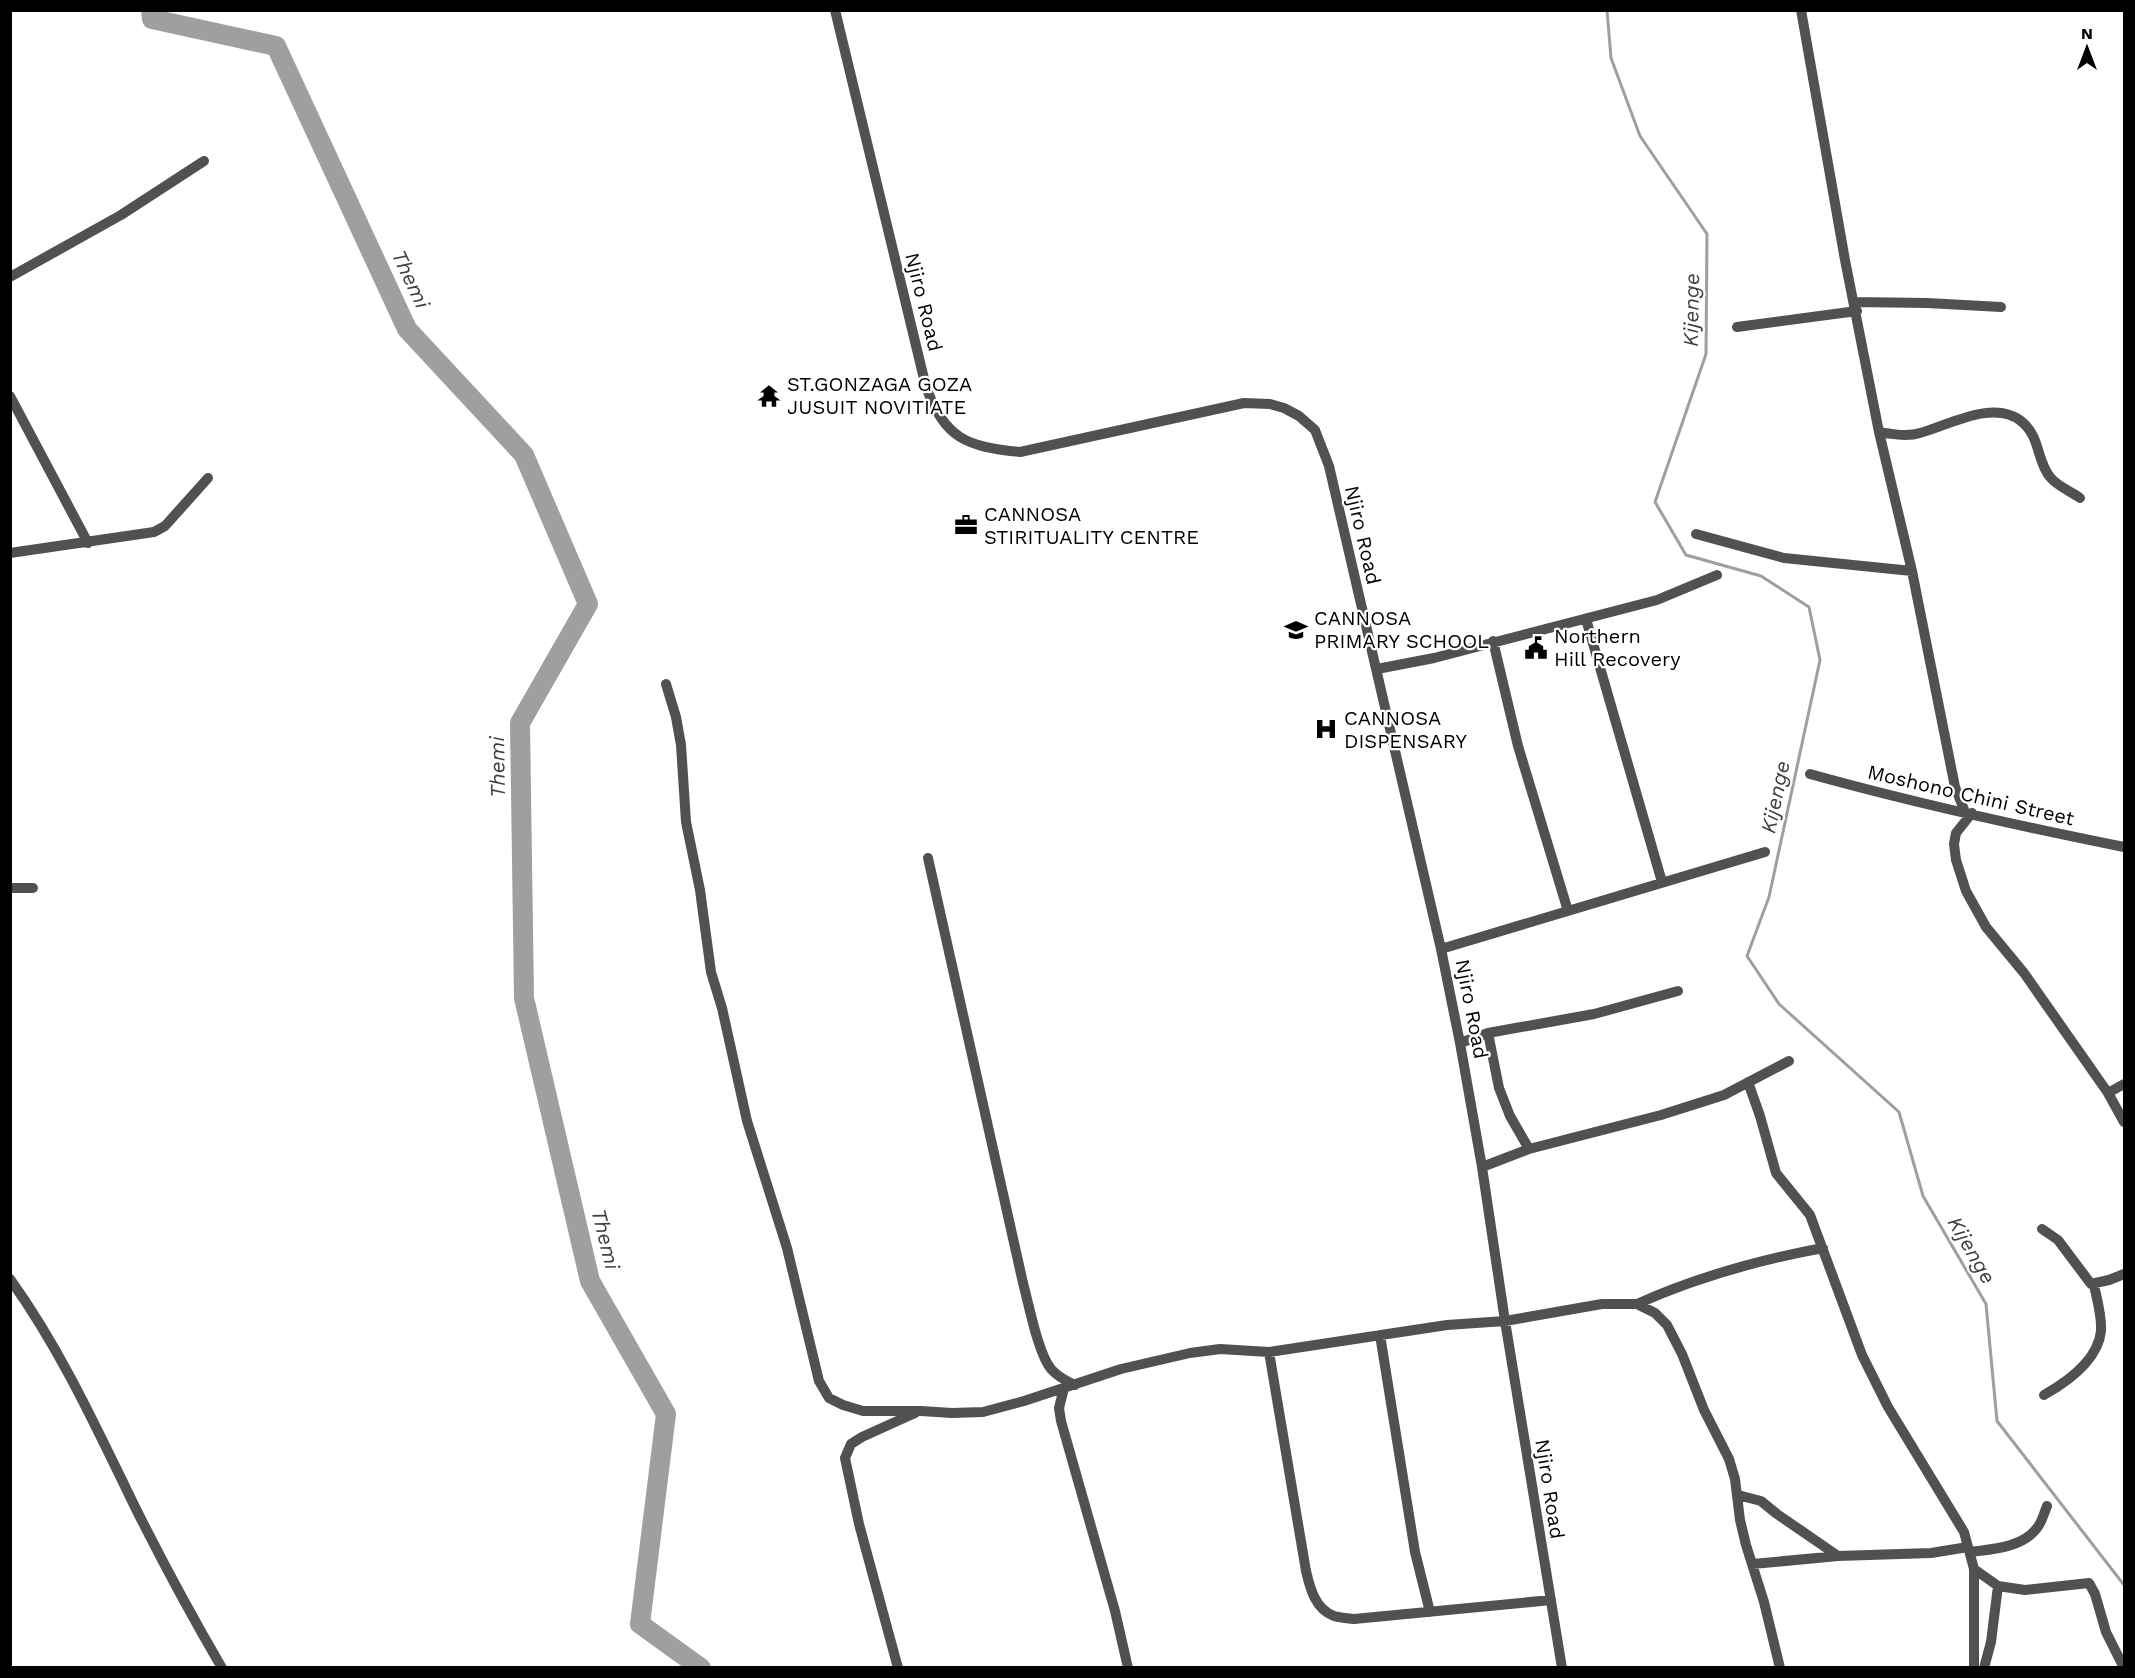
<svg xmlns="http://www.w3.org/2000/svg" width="2135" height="1678" font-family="'Work Sans',sans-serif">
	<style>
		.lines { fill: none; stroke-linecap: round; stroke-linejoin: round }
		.stream { stroke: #9f9f9f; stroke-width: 3 }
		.river { stroke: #9f9f9f; stroke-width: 20 }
		.minor { stroke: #515151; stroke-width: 10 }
		.labels { text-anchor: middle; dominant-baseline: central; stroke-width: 4.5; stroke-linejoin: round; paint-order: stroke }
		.street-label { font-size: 20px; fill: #000; stroke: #fff }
		.poi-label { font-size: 20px; fill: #000; stroke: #fff; text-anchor: start }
		.water-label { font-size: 21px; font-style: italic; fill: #404040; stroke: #fff }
	</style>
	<rect width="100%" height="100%" fill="#fff"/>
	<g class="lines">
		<path class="stream" d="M1607,10l4,48 29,78 67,98 -1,120 -51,148 31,53 75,21 48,31 11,53 -51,237 -22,59 32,48 120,108 24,84 63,108 11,117 127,164"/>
		<path class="river" d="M151,10l1,9 124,27 131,283 117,126 64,149 -68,119 4,275 66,283 76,133 -26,210 61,44"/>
		<path class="minor" d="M835,10l91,377c20,53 40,59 94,65l224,-49 26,1 14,4 15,8 16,14 14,36 112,483 19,94 22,124 23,154 57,347
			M1801,10l44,250 34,172 33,139 43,216 10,25
			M10,277l111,-62 83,-54
			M1854,302l73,1 74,4
			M1737,327l120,-16
			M10,396l78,147
			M1879,432c13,2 28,5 41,1 27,-7 73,-34 101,-12 20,16 15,39 29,56 7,9 20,14 30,21
			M1696,534l88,24 128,13
			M10,553l144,-21 11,-6 43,-48
			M1586,619l76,263
			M1493,641l25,105 50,165
			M1377,669l57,-11 223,-58 60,-25
			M666,684l10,33 5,28 5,77 14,68 11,82 11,36 25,113 40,127 32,133 10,17 14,7 20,6h58l31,2 31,-1 41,-11 97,-32 69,-16 30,-4 49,3 178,-27 58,-4 97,-17h35l18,9 12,12 15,29 22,56 25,49 6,20 5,41 6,25 18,57 16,66
			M1810,774c104,29 209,52 314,73
			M1972,813l-16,20 -2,11 2,16 10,31 20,36 38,46 84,120 16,29
			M928,858l95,425c6,22 15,70 28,86 7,8 15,12 24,16
			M10,888h23
			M1441,949l324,-97
			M1488,1033l11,55 11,28 19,33
			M1460,1043l28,-10 106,-19 84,-23
			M1748,1082l12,34 16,57 34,42 52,140 26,52 76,125 10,37v99
			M2108,1093l16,-9
			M1482,1167l47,-18 132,-34 63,-20 65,-34
			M2042,1229l16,11 33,44 18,-4 15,-6
			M10,1279c51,71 87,150 125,228 27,54 56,108 87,161
			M1637,1304c60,-27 121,-44 186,-56
			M1380,1335l35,217 15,60
			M1269,1352l37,219c4,17 9,38 28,45 6,2 14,2 20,3l197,-19
			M1064,1388l-5,20 2,13 54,190 13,57
			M2044,1395c23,-13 54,-35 57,-64 1,-15 -4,-31 -7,-46
			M1738,1495l23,6 16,13 61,42
			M1970,1552c22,-3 52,-4 67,-24 5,-6 7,-15 10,-22
			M1753,1564l85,-8 93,-3 37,-6
			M1974,1569l24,17 27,4 64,-7 6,11 11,38 18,36
			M898,1668l-39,-144 -14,-66 6,-14 11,-7 53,-24
			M1984,1668l7,-26 7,-56"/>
	</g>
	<defs>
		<g id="temple-bare" transform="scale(1.8)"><path d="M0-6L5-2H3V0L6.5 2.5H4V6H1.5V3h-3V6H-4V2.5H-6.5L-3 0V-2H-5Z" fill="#000" stroke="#fff" stroke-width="2.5" paint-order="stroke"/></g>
		<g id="office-bare" transform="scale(1.8)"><path d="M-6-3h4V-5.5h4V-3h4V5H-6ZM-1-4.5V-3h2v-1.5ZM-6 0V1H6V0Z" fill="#000" stroke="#fff" stroke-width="2.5" paint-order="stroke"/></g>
		<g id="school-bare" transform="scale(1.8)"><path d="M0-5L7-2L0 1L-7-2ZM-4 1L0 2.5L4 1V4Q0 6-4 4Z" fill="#000" stroke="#fff" stroke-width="2.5" paint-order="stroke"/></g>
		<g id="civic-bare" transform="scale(1.8)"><path d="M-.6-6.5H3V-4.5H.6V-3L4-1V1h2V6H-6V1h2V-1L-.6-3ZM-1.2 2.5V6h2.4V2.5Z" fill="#000" stroke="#fff" stroke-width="2.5" paint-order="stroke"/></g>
		<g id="hospital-bare" transform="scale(1.8)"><path d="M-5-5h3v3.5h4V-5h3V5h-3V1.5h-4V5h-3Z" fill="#000" stroke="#fff" stroke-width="2.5" paint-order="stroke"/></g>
	</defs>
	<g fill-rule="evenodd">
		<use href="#temple-bare" x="769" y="396"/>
		<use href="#office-bare" x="966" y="525"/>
		<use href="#school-bare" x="1296" y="630"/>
		<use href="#civic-bare" x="1536" y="648"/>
		<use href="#hospital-bare" x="1326" y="729"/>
	</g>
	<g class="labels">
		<g class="street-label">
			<text transform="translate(924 302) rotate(76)">Njiro Road</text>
			<text transform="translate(1363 535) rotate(77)">Njiro Road</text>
			<text transform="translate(1971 795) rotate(13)">Moshono Chini Street</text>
			<text transform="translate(1472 1009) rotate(79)">Njiro Road</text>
			<text transform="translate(1550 1489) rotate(81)">Njiro Road</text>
		</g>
		<g class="poi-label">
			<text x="787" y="384">ST.GONZAGA GOZA<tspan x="787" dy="23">JUSUIT NOVITIATE</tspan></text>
			<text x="984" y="514">CANNOSA<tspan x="984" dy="23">STIRITUALITY CENTRE</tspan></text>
			<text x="1314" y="618">CANNOSA<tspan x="1314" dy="23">PRIMARY SCHOOL</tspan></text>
			<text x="1554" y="636">Northern<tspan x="1554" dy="23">Hill Recovery</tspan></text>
			<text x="1344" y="718">CANNOSA<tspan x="1344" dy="23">DISPENSARY</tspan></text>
		</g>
		<g class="water-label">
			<text transform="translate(411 279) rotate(65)">Themi</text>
			<text transform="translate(1691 310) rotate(-89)">Kijenge</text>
			<text transform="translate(497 767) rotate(-91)">Themi</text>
			<text transform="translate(1775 797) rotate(-78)">Kijenge</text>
			<text transform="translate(606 1239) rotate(76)">Themi</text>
			<text transform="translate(1972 1250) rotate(60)">Kijenge</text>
		</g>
	</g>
	<rect width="2135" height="1678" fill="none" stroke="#000000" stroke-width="24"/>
	<g transform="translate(2087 48)" stroke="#ffffff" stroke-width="4.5" paint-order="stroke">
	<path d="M0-4.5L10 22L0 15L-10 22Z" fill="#000000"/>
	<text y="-9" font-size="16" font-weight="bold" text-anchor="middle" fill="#000000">N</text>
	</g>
</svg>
